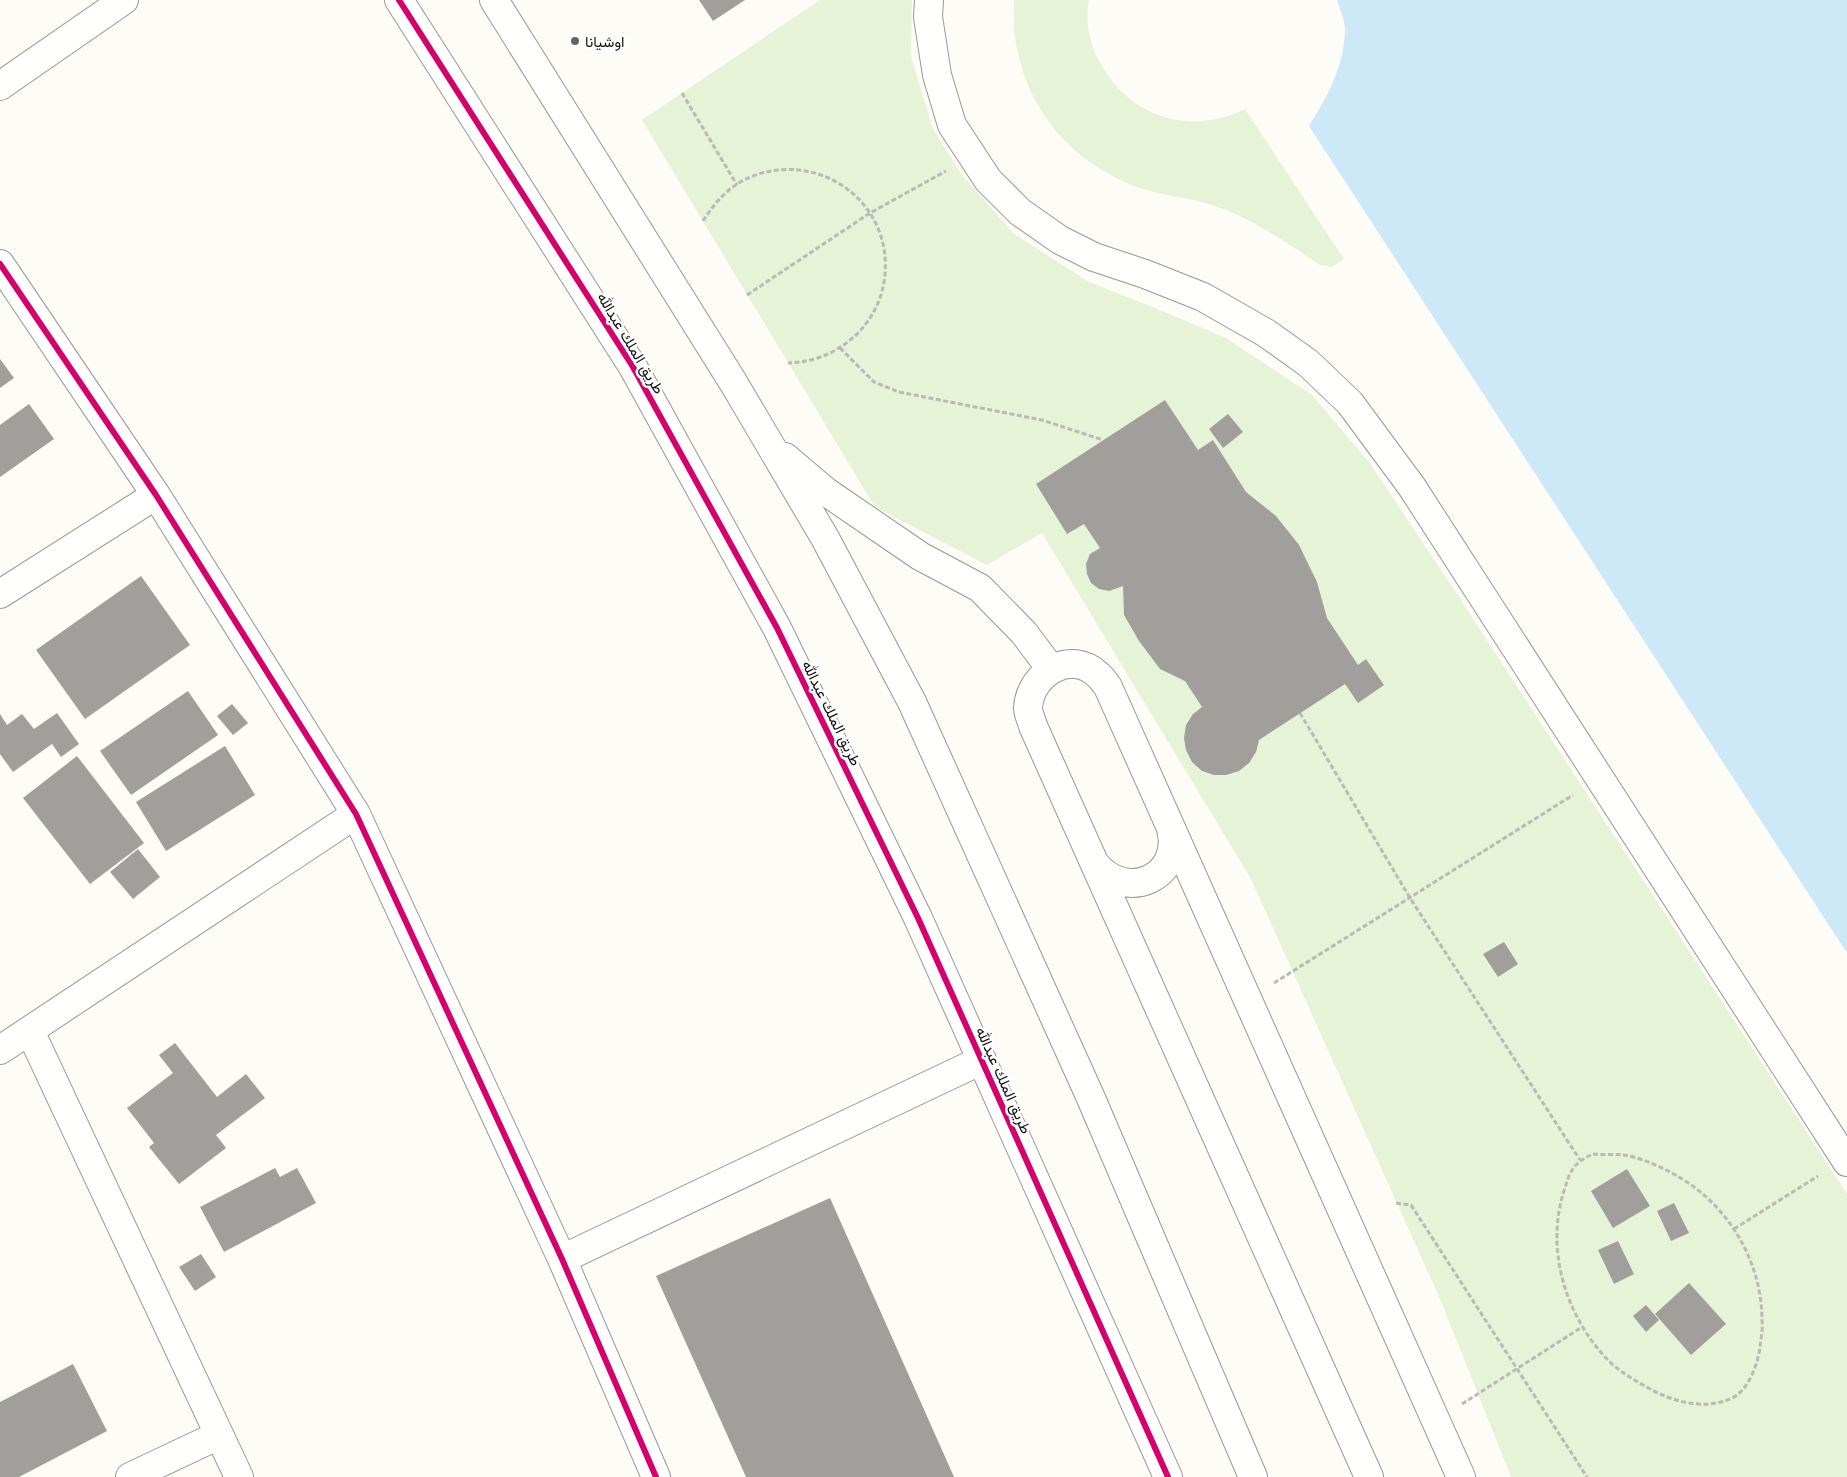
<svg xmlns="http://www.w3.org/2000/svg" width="1847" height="1477" font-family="'Libre Baskerville',Vazirmatn,serif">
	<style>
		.green { fill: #e7f3d7 }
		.water { fill: #cde8f7 }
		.building { fill: #a19f9c }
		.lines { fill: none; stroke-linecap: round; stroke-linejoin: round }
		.minor-casing { stroke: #979795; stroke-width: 30 }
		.path { stroke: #b9b9b8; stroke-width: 3; stroke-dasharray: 5 2.5; stroke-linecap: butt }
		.minor { stroke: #fffffe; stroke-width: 28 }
		.cycleway-casing { stroke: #fff; stroke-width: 9 }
		.cycleway { stroke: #d6006c; stroke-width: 6 }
		.poi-dot { fill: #646362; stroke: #fff; stroke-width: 2 }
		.labels { text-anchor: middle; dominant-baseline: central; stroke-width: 5; stroke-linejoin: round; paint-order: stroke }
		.poi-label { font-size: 15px; fill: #111; stroke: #fff; text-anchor: start }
		.street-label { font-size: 15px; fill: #111; stroke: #fff }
	</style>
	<rect width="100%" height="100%" fill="#fdfcf7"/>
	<path class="green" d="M820,0h92l-1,56 22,73 29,46 52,59 75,48 66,26 71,30 86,57 57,67 86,129 392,603v283h-336l-70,-176 -190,-422 -209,-346 -55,32 -112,-58 -233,-387z
		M1014,0h75c-4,19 0,42 9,59 29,57 90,78 147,50l99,150 -12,8 -12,-2c-33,-22 -67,-46 -105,-59 -25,-9 -57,-10 -81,-20 -66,-27 -108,-77 -119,-148 -2,-12 -1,-26 -1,-38z"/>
	<path class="water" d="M1337,0h510v953l-538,-827c19,-30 35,-60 36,-96 0,-9 -5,-21 -8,-30z"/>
	<path class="building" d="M699,0h46l-32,21z
		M0,359l14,19 -14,10z
		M1165,400l33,50 15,-10 33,52 30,24 23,29 18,37 10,36 31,47 8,-6 18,26 -26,18 -13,-19 -86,56 -3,12 -7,11 -10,8 -13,4h-12l-12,-4 -10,-9 -6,-12 -2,-12 2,-13 7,-11 9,-7 -17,-26 -25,-12 -21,-28 -15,-26 -1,-29 -14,5 -10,-2 -8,-6 -4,-9 -1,-10 4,-10 10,-6 -16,-24 -17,10 -31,-50z
		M29,404l25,35 -54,38v-52z
		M1228,414l15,18 -20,16 -14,-19z
		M141,576l49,69 -105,74 -49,-69z
		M188,691l30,44 -87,60 -31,-44z
		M232,704l16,19 -15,12 -16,-19z
		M57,713l22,31 -18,13 -9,-13 -39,28 -13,-18v-40l7,11 15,-11 12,15z
		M225,746l30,49 -89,56 -30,-49z
		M77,756l67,87 -54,41 -67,-86z
		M138,849l22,28 -27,22 -23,-27z
		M1504,942l14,22 -20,13 -15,-23z
		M175,1043l42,54 29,-23 19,24 -49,37 10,13 -47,36 -30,-37 5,-4 -27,-35 46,-35 -14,-18z
		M275,1168l5,9 17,-9 19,35 -92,49 -24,-45z
		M1627,1169l23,37 -37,22 -22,-37z
		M830,1198l124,279h-208l-90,-201z
		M1674,1203l15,30 -18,8 -14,-30z
		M1618,1241l16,33 -20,10 -16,-34z
		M201,1254l15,23 -21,14 -16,-24z
		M1689,1283l37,41 -35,31 -36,-41z
		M1646,1305l13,15 -13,12 -13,-16z
		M73,1364l34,67 -88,46h-19v-75z"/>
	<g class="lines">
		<g class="minor-casing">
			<path id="minor" d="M399,0l234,367 144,261 141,290 250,559
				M494,0l239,382 92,156 87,164 178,394 163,381
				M929,0l-1,17 9,58 15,50 36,55 32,32 40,28 34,17 51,17 58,23 63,36 42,30 42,40 62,84 435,675
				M0,86l124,-86
				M0,264l156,231 200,319 206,445 94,218
				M785,457l40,34 95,65 60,32 44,45 27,36
				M0,594l156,-99
				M1095,864c32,39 88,13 76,-35
				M30,1031l209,446
				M0,1050l356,-236
				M562,1259l420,-199
				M130,1477l89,-42
				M1369,1477l-336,-751c-1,-5 -5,-12 -5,-18 2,-35 43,-59 70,-33 4,3 7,8 10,12l353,790"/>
		</g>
		<path class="path" d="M682,93l55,92
			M703,221c11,-17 24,-33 43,-42 71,-33 151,24 138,103 -3,19 -12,36 -25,50 -20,20 -43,30 -71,31
			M747,295l123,-82 76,-42
			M840,348l34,34 25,10 143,28 61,20
			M1300,713l110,185 170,262
			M1274,983l299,-188
			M1593,1154c10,1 21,0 30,1 16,2 33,10 47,17 55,28 92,86 92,149 1,9 -1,18 -2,26 -2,17 -12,44 -28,51 -26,12 -55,5 -80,-8 -16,-9 -33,-18 -46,-32 -40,-43 -60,-106 -43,-164 7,-22 8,-30 30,-40z
			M1396,1203l15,2 176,272
			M1734,1229l84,-53
			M1462,1404l120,-77"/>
		<use href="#minor" class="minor"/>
		<g class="cycleway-casing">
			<path id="cycleway" d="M399,0l234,367 144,261 141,290 250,559
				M0,264l156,231 200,319 206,445 94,218"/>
		</g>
		<use href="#cycleway" class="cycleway"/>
	</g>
	<circle class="poi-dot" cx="575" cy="41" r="5"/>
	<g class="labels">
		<g class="poi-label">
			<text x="585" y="41">اوشيانا</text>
		</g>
		<g class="street-label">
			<text transform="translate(631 343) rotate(59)">طريق الملك عبدالله</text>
			<text transform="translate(832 713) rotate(64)">طريق الملك عبدالله</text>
			<text transform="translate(1004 1080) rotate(66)">طريق الملك عبدالله</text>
		</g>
	</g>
</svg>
